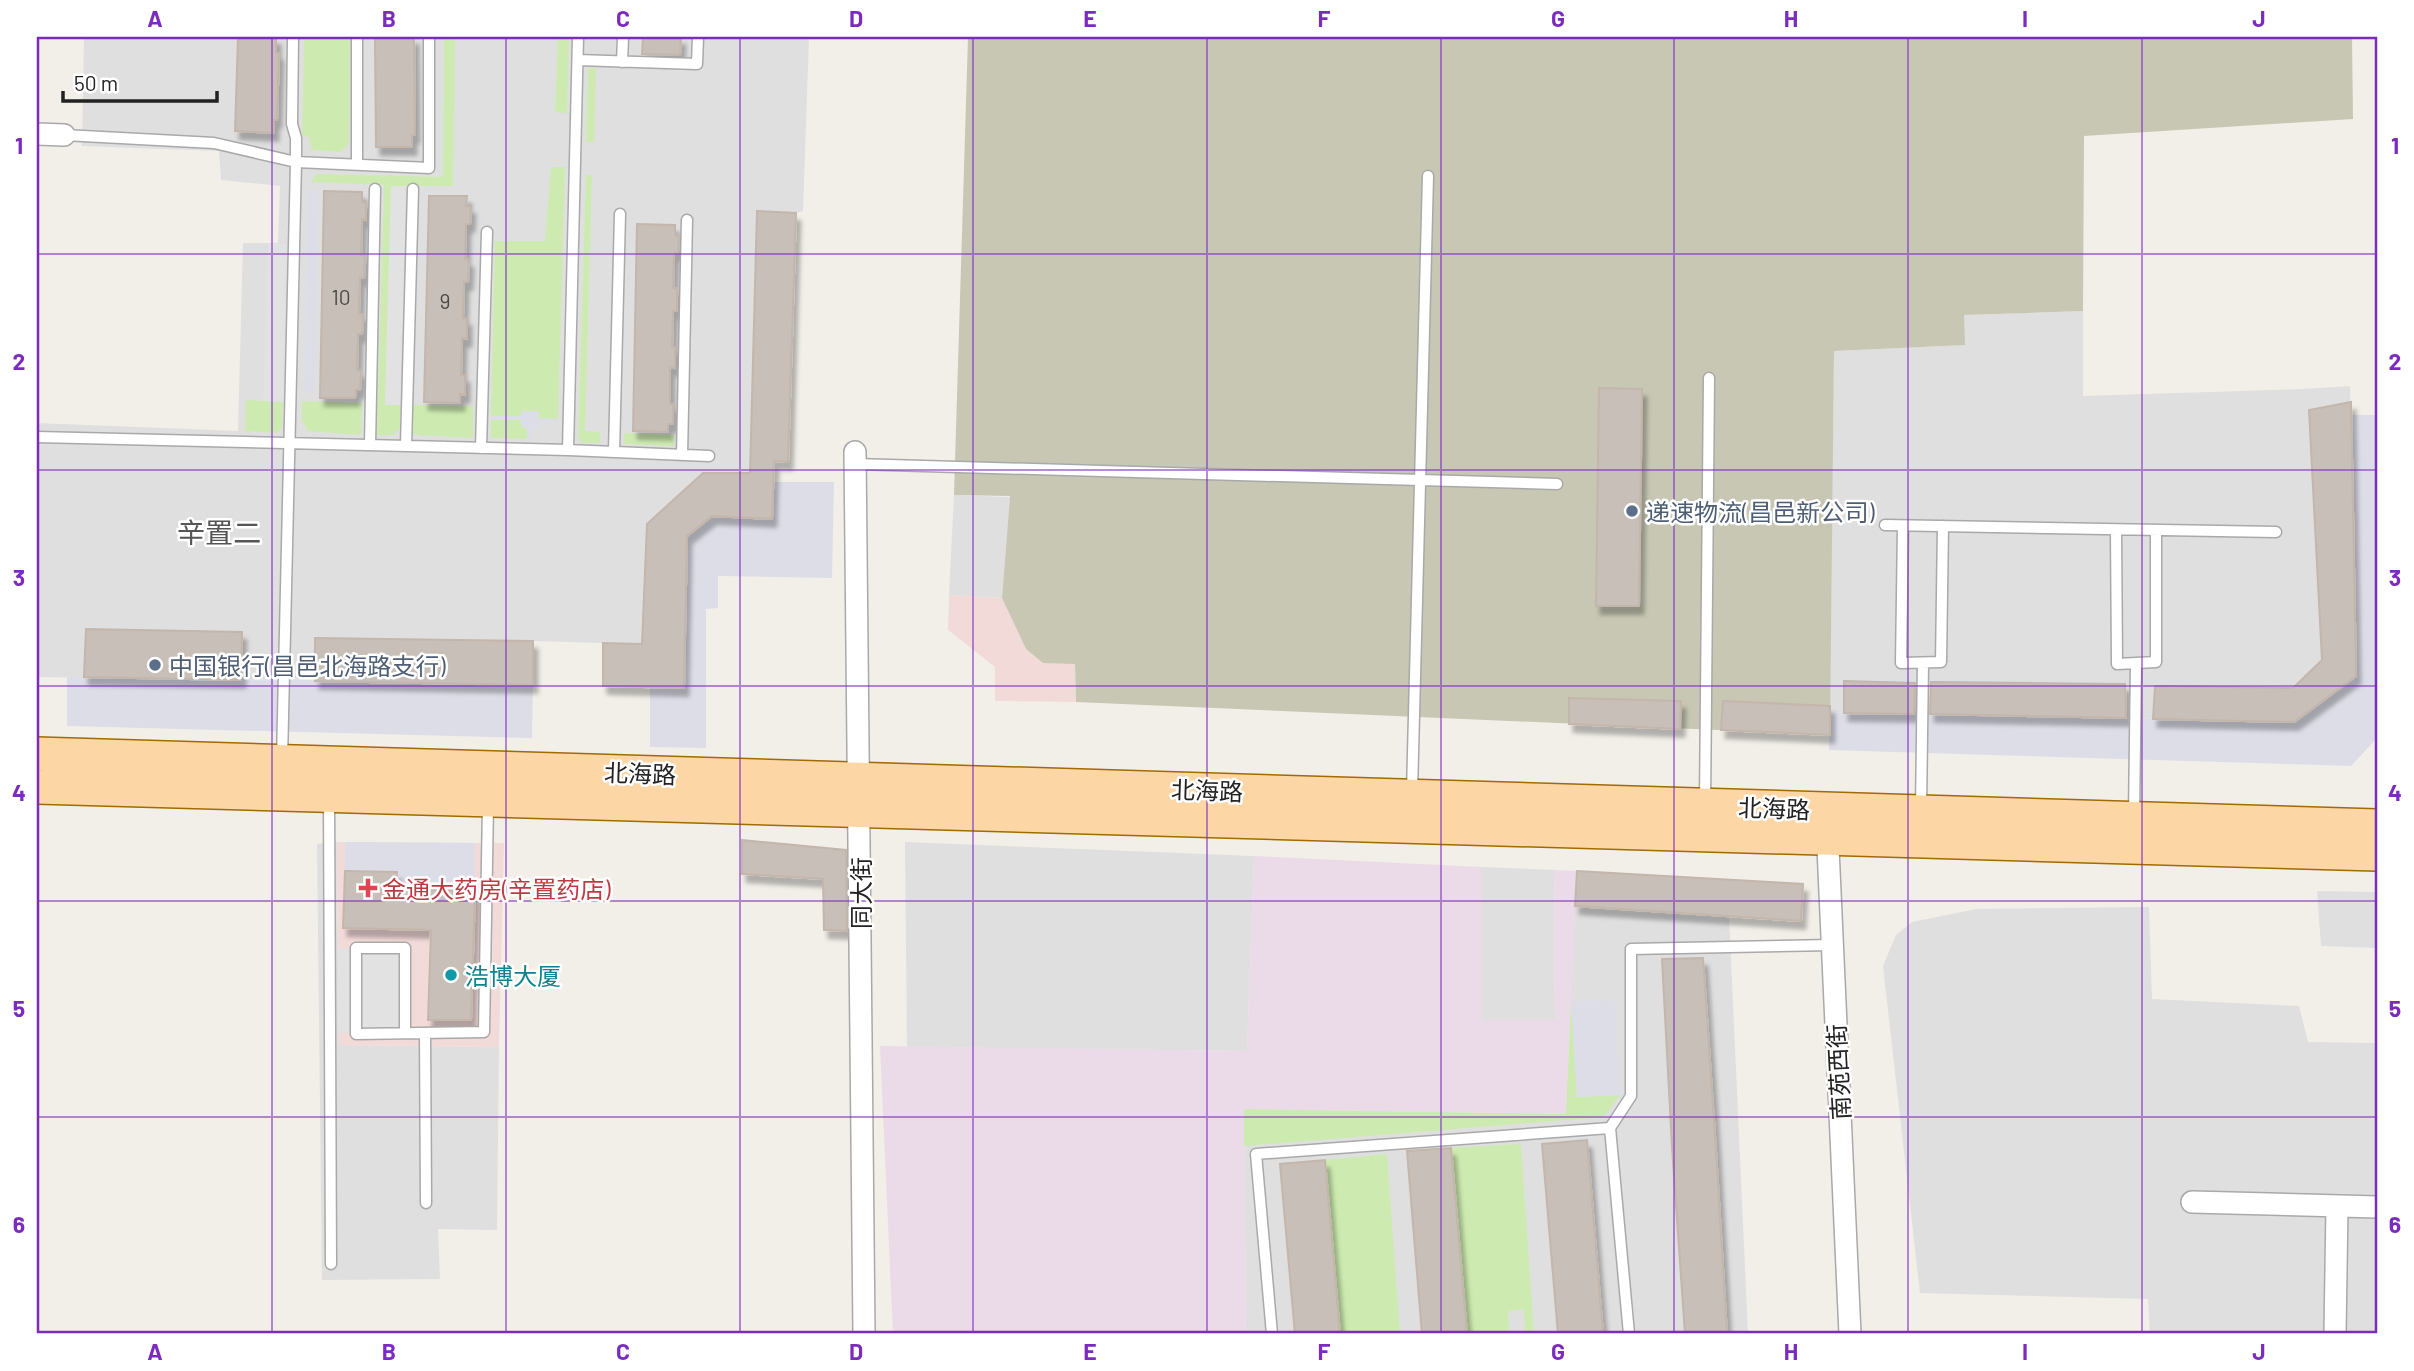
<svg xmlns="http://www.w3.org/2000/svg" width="2414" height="1371" font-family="Barlow,'Noto Sans SC',sans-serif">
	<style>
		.residential { fill: #e0dfdf }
		.commercial { fill: #f2dad9 }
		.industrial { fill: #ebdbe8 }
		.construction { fill: #c7c7b4 }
		.grass { fill: #cdebb0 }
		.parking { fill: #e2e2e2 }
		.plaza { fill: #dddde8 }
		.building { fill: #c7bfb8; stroke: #c4b6ab; stroke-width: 2; filter: url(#shadow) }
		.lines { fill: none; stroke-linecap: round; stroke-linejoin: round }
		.service-casing { stroke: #a9a9a9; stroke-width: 13 }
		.minor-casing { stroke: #a9a9a9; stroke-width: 24 }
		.primary-casing { stroke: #a06b00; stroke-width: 36 }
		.service { stroke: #fff; stroke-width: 10 }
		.minor { stroke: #fff; stroke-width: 21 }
		.primary { stroke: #fcd6a4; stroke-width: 33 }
		.grid { fill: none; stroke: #7b2cbf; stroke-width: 2; stroke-opacity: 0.55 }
		.service-dot { fill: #5c6f8a; stroke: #fff; stroke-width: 2.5 }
		.health-dot { fill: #e0444e; stroke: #fff; stroke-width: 2.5 }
		.culture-dot { fill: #0f9aa8; stroke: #fff; stroke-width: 2.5 }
		.labels { text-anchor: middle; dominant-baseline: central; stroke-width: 5; stroke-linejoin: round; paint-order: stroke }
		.number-label { font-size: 21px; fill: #4b4948 }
		.service-label { font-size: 24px; fill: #4e5e75; stroke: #fff; text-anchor: start }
		.street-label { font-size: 24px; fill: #222; stroke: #fff }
		.health-label { font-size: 24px; fill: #be3a42; stroke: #fff; text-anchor: start }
		.culture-label { font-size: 24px; fill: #0d838f; stroke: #fff; text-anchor: start }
		.quarter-label { font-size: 28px; fill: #555; stroke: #fff }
		.neatline { fill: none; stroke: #7b2cbf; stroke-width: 2.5 }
		.grid-label { font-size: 23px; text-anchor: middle; font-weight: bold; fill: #7b2cbf }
	</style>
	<defs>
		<filter id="shadow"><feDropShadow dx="4.5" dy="8" stdDeviation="2" flood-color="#0004"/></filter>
	</defs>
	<rect width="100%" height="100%" fill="#f2efe9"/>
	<path class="residential" d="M84,37h725l-6,174 -7,2 -8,249h-14l-2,57 -60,-3 -28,172 -81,-2v-43l-69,-2 -1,44 -496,-8v-254l201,8 5,-188h35l2,-57 -59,-6 -2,-29 -137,-5z
		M2083,311v85l220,-7 47,-3 6,290 -62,46 -464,-10 4,-361 130,-6v-30z
		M954,495l56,2 -8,101 -53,-3z
		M337,842l2,203 160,2 -2,183 -59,-1 2,50 -118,1 -5,-436z
		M905,842l349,14 -7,195 -340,-4z
		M1482,867l72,3 1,150h-73z
		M2317,891l60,1v56l-56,-2z
		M1575,906l154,10 19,418h-502l-2,-225 322,5z
		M2149,907l3,92 147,7 9,36 69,1v291h-227l-2,-35 -228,-6 -37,-327 13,-31 16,-13 64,-13z"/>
	<path class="commercial" d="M949,595l53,3 24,51 17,14h32l1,39 -81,-1v-34l-47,-37z
		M337,842l167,1 -5,204 -160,-2z"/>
	<path class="industrial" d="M1254,856l228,11v153h73l-1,-150 23,1 -11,243 -322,-5 2,225h-353l-13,-288 367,5z"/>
	<path class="construction" d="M968,37h1384l1,82 -269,17 -1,175 -119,4 1,30 -131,6 -4,384 -754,-33 -1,-38 -32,-1 -17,-14 -24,-51 8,-102 -56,-1z"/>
	<path class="grass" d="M304,37h46l-1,106 -8,9 -29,-2 -3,-13 -7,-1z
		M444,37h11l-2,149h-62l-6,218 15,1v23l-6,7h-17l7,-250 -73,-3 5,-8 127,3z
		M558,37h11l-2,76 -12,-1z
		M588,68h8l-2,74h-8z
		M551,167h14l-7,252h-19v-7l-17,4h-31l4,-175h50z
		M586,175h6l-7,256 15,1v11h-18l-4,-5z
		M246,400l37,2 -1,25 -5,6 -32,-2z
		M302,401l60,2 -1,32 -53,-4 -6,-10z
		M411,405l62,1v32l-57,-3 -5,-4z
		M491,420h31l5,8v11l-36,-1z
		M624,433l50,2v11l-50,-2z
		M1571,1001l6,96 43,-2 -16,22 -360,29v-37l322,5z
		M1518,1144l3,2 13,188h-8l-3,-25 -15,2 1,23h-42l-16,-186z
		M1387,1154l13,180h-60l-15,-174z"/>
	<path class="parking" d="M391,186h15l-6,219h-15z
		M268,244h18l-3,158 -20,-1z
		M356,948h49v85h-66l-1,-84z"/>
	<path class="plaza" d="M308,191h11l-5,201h-10z
		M522,411h17v7l19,1v3h-19v6h-7v12l-5,-1v-11h-5l-1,-8h-30v-4h30z
		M2351,415h26v323l-26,28 -522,-16 1,-38 464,10 62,-46z
		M773,482h61l-2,96 -114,-2v32l-12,1v139l-56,-1v-60h34l3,-151 25,-20 60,3z
		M67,677l466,8 -1,53 -465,-12z
		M345,842l129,1 1,48 -79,-2 1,-16 -52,-2z
		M1615,1000l5,95 -43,2 -6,-96z"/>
	<path class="building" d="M238,37h38v16h3l-2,67h-3v13l-39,-2z
		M375,37h39l1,98h-3v12h-36z
		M643,37h38l-1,18 -38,-1z
		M324,191l38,1v10h4v18l-4,-1 -1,36h4l-1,23h-4l-1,36h4l-1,20h-4l-1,36 4,1 -1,19h-4l-1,8h-35z
		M429,196h38l-1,10h5l-1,18h-4l-1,35 4,1 -1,22h-4l-1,36h4v21l-5,-1 -1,37h4v20l-5,-1v9l-36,-1z
		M757,211l39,2 -8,249 -14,-1 -2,58 -60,-3 -25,20 -3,152 -81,-2v-43l39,1 5,-120 56,-51h47z
		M637,224l38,1v10l4,1 -1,17h-4l-1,35 4,1v22h-4l-1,36h3v21l-5,-1v37h3v20h-5v8l-35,-1z
		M1599,388l43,1 -3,217h-43z
		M2351,402l5,274 -62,46 -141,-3 2,-33 138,2 29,-28 -13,-250z
		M86,629l156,3 -1,48 -157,-3z
		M315,638l218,3v44l-218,-4z
		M1844,681l71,2 -1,31 -70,-1z
		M1931,682l194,2 1,34 -196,-4z
		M1569,698l112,3 -1,28 -111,-5z
		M1723,701l107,5v29l-109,-5z
		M742,840l104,10 1,81 -23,-1 -1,-51 -81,-5z
		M345,871l52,1 -1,17 79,2 -4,129h-43l3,-90 -88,-2z
		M1577,871l226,13 -2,37 -226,-15z
		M1703,958l13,193 11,183h-42l-13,-187 -10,-188z
		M1587,1140l16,194h-45l-16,-190z
		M1451,1148l16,186h-45l-15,-183z
		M1325,1160l15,174h-45l-15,-170z"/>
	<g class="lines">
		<g class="service-casing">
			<path id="service" d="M578,60l119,4 1,-27
				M622,62l1,-25
				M64,135l150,8 82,19v-24l-4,-14 1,-87
				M357,164v-127
				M37,437l531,13 141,6
				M370,445l5,-256
				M406,446l7,-257
				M481,448l6,-216
				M568,450l10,-413
				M614,452l6,-238
				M682,455l5,-235
				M855,464l702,20
				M1885,525l391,7
				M1903,526l-2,137 40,-1 2,-136
				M2116,530l1,134 39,-2v-132
				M282,759l14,-597 133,6v-131
				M1412,792l16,-616
				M329,798l2,466
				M1705,803l4,-425
				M1921,809l2,-146
				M2134,816l2,-152
				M405,1033v-85h-49v86l128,-2 4,-227
				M425,1033l1,170
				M1610,1128l19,206
				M1272,1334l-16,-180 354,-26 21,-32v-147l201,-4"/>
		</g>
		<g class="minor-casing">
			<path id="minor" d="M37,134l27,1
				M855,452l9,882
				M1827,826l23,508
				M2192,1202l185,5
				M2335,1334l2,-128"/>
		</g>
		<g class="primary-casing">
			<path id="primary" d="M37,754l2340,72
				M37,787l2340,67"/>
		</g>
		<use href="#service" class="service"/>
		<use href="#minor" class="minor"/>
		<use href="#primary" class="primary"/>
	</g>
	<path class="grid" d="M272,37v1297M506,37v1297M740,37v1297M973,37v1297M1207,37v1297M1441,37v1297M1674,37v1297M1908,37v1297M2142,37v1297M37,254h2340M37,470h2340M37,686h2340M37,901h2340M37,1117h2340"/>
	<g class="service-dot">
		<circle cx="1632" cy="511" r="7"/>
		<circle cx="155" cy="665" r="7"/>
	</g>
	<path class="health-dot" d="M364.5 877.5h7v7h7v7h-7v7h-7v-7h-7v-7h7z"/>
	<circle class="culture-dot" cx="451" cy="975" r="7"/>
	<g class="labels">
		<g class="number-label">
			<text x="341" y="296">10</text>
			<text x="445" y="300">9</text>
		</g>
		<g class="service-label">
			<text x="1646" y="511">递速物流(昌邑新公司)</text>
			<text x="169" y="665">中国银行(昌邑北海路支行)</text>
		</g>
		<g class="street-label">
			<text transform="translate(640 773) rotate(2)">北海路</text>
			<text transform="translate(1207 790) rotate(2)">北海路</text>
			<text transform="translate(1774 808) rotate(2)">北海路</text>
			<text transform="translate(860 893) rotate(-90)">同大街</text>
			<text transform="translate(1838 1072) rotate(-93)">南苑西街</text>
		</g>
		<g class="health-label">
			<text x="382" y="888">金通大药房(辛置药店)</text>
		</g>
		<g class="culture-label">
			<text x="465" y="975">浩博大厦</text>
		</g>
		<g class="quarter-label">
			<text x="219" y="532">辛置二</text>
		</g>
	</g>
	<rect width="2414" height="1371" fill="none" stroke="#ffffff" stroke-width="77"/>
	<path d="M63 91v10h154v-10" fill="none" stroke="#222222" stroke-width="3.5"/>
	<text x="74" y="91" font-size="21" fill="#222222" stroke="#ffffff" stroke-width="5" paint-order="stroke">50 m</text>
	<rect x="38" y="38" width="2338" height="1294" class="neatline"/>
	<g class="grid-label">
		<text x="155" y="27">A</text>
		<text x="389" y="27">B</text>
		<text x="623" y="27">C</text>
		<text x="856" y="27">D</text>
		<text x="1090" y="27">E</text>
		<text x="1324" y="27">F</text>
		<text x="1558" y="27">G</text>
		<text x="1791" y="27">H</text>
		<text x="2025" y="27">I</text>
		<text x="2259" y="27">J</text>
		<text x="19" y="154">1</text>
		<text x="2395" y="154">1</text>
		<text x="19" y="370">2</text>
		<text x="2395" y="370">2</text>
		<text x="19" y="586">3</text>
		<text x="2395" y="586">3</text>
		<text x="19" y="801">4</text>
		<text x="2395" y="801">4</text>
		<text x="19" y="1017">5</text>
		<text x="2395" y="1017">5</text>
		<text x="19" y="1233">6</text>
		<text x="2395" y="1233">6</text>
		<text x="155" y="1360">A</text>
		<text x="389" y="1360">B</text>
		<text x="623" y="1360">C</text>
		<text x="856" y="1360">D</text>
		<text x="1090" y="1360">E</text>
		<text x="1324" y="1360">F</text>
		<text x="1558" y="1360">G</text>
		<text x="1791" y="1360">H</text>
		<text x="2025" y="1360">I</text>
		<text x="2259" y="1360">J</text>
	</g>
</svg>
